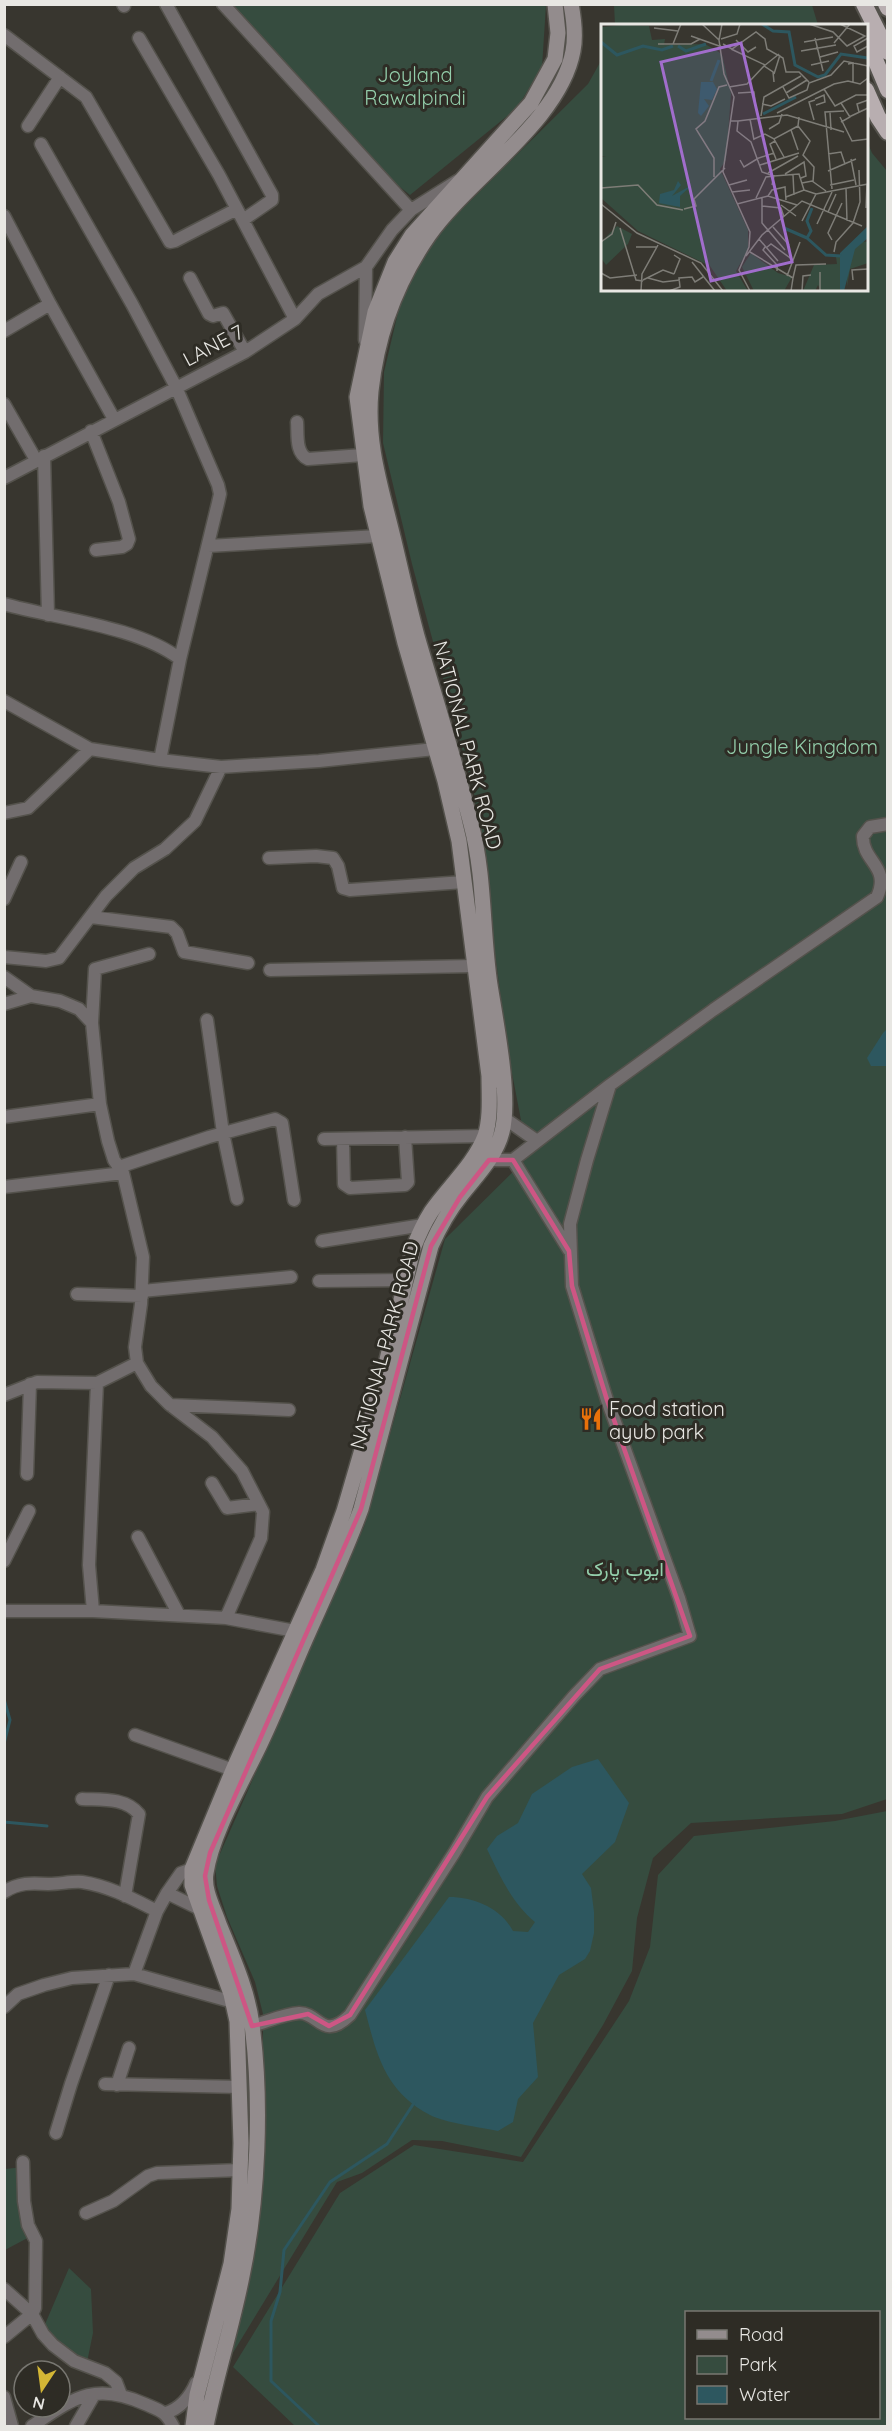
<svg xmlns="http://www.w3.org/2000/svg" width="892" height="2431" font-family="Quicksand,Vazirmatn,sans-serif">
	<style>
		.green { fill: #364c3f; fill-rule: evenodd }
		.water { fill: #2d575f }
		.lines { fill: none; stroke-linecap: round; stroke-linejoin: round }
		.stream { stroke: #2d575f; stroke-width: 3 }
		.minor-casing { stroke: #54524c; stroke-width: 15 }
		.secondary-casing { stroke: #54524c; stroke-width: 18 }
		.trunk-casing { stroke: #54524c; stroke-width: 20 }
		.minor { stroke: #726d6e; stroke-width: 12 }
		.secondary { stroke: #938c8d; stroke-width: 15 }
		.trunk { stroke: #b8aeb0; stroke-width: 16 }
		.marked { fill: none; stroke: #cd5684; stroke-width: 4.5; stroke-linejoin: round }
		.labels { text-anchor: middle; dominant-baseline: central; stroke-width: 6; stroke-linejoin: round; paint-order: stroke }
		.park-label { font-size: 20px; fill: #93ceab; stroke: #2e2c25 }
		.street-label { font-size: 20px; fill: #e8e7e3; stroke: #2e2c25 }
		.poi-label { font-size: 20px; fill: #e8e7e3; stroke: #2e2c25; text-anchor: start }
		.inset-river { fill: none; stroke: #2d575f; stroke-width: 3 }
		.inset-road { fill: none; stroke: #7e7d77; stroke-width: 1.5 }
		.view { fill: #a16dcc; fill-opacity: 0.15; stroke: #a16dcc; stroke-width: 3 }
		.inset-edge { fill: none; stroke: #e8e7e3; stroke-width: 3 }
	</style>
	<rect width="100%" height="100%" fill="#38362f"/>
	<path class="green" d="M227,5h319l-4,62 -25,41 -107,87 -15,-12 -160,-168z
		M614,5h198l6,20h-203z
		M602,59v231h264l1,-149 5,12 15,18v1628l-45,15 -151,9 -38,35 -16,60 -5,53 -29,54 -82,132 -79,-16 -30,-1 -50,33 -25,9 -109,179 20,-82 15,-87v-178l-8,-32 -28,-65 -10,-31 -2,-21 149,-338 81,-288 83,-82 -20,-105 -34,-259 -62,-229 -29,-121 1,-71 20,-85 30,-50 154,-153z
		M887,1811v615h-592l-62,-59 107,-174 74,-48 109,17 106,-161 21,-54 8,-72 36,-39 141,-15zM878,2312v106h-192v-106z
		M24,2167l11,67 -30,16v-81z
		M69,2268l22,21 2,44 -7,34 -43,-38z"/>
	<path class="water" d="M887,1029v37h-16l-4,-8 16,-25z
		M598,1759l31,44 -14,39 -33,32 9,14 3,24v21l-4,18 -5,8 -26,16 -26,48 5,54 -20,22 -5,23 -15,9c-18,-4 -53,-8 -68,-16 -45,-24 -53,-59 -65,-105l84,-113c25,0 52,11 64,34l15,1 7,-10c-24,-20 -35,-46 -48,-73l10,-13 21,-13 14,-29 40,-27z"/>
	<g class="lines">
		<path class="stream" d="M4,1699l6,21 -6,24
			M4,1822l43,4
			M319,2426l-48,-45v-60l9,-29 4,-42 46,-68 57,-38 27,-41"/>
		<g class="minor-casing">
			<path id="minor" d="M123,4l1,2
				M166,4l106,191v5l-29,20
				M223,4l188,206
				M4,35l82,62 84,145 5,-1 62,-32
				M139,38l80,137 76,144
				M28,126l32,-49
				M41,144l91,160 44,83 42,98 2,9 -2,9 -38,156 -20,101
				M4,216l46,88 64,115
				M190,278l19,36 4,2 10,-3 22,39
				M4,331l46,-27
				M365,340l1,-73
				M4,404l32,56
				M297,422c1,12 -2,31 11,37l55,-4
				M91,431l28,71 10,37 -2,5 -5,3 -26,3
				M44,456l4,159
				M4,478l241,-126 50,-33 23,-25 48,-27 26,-37 19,-20 46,-29
				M208,546l170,-10
				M4,604c53,15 133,22 176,55
				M4,701l86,48 70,11 61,7 98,-6 116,-12
				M4,813l24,-5 62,-59
				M269,858l47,-2 17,2 5,8 5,22 7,2 114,-8
				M4,899l17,-37
				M91,917l80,10 6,6 7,19 64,11
				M4,957l42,4 13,-3 47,-62 28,-28 31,-19 30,-28 26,-54
				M270,970l204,-4
				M4,977l27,19 29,5 19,8 13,14 8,81 8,37 6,19 9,13 20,84 -2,47 -6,43 2,16 14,23 18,18 43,33 30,34 21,41 -2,26 -35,80 69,13
				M4,1004l27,-8
				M207,1020l16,113 14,66
				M92,1023l3,-54 54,-15
				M4,1117l96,-13
				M504,1118l33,23
				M324,1139l161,-3
				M343,1139l1,45 6,4 55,-3 3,-3 -3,-45
				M484,1158l5,2h24l97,-75 103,-75 164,-113c14,-31 -15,-35 -14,-61l7,-9 18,-3
				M513,1160l56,90
				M119,1167l90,-30 66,-18 7,4 12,77
				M4,1187l119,-14
				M322,1241l101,-16
				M319,1281l87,-1
				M142,1291l149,-14
				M77,1294l65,2
				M4,1395l33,-13 60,1
				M170,1405l119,5
				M27,1474l3,-90
				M212,1483l15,25 32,-4
				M138,1537l41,78
				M4,1561l25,-50
				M4,1611h89l133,7
				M93,1611l-4,-46 8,-182 40,-20
				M135,1735l98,35
				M82,1799c19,1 43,-2 57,15l-14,82
				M4,1892c15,-10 28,-9 45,-8 11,0 23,-3 33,-2 27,4 51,17 75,29
				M167,1893l14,-20 11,-4
				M134,1974l23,-63 10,-18 33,16
				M4,2007l14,-13 26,-9 28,-7 62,-4 99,28
				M252,2026c15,-4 31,-12 47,-13 20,-1 23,29 51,2l104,-162 33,-56 87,-101 26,-27 90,-33 -11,-38 -72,-198 -35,-114 -2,-62 17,-64 23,-75
				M105,2084l135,3
				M117,2085l12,-37
				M56,2133l15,-49 38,-109
				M86,2213l27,-12 35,-25 9,-3 83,-3
				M4,2289l28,25 11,20 10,11 21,16 31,12 11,9 5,13
				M4,2337l28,-23 3,-6 1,-67 -8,-16 -4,-24 -1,-39
				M4,2397l8,29
				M166,2413c15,-5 24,-16 30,-30
				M32,2426c42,-28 62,-45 113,-22 16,7 20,7 28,22
				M76,2426l18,-31"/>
		</g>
		<g class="secondary-casing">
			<path id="secondary" d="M193,2426l4,-31 34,-131 8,-55 2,-66 -4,-122 -6,-27 -39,-109v-16l41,-99 90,-200 21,-59 38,-130 31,-132c5,-13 11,-26 18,-37 17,-25 43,-47 54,-76 6,-18 4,-41 4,-60l-30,-235 -14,-60 -40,-138 -34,-137 -14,-109 18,-85 20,-50 17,-27 119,-132 24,-44 3,-26 -3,-29
				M206,2426c10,-50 26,-99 36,-150 16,-76 20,-174 10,-251 -4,-34 -20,-69 -33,-101 -5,-15 -16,-34 -13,-51 6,-41 38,-94 56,-133 16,-34 29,-68 44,-102 19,-43 39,-85 55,-129l70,-263c8,-18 18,-36 31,-52 15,-19 34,-38 40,-62 9,-35 -6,-109 -12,-147 -8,-53 -5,-109 -19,-161 -16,-63 -36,-126 -54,-188 -9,-33 -16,-66 -24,-99 -12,-50 -27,-93 -22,-146 6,-56 26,-110 58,-156 40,-57 131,-114 144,-184 3,-15 1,-31 -2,-47"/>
		</g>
		<g class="trunk-casing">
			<path id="trunk" d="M864,4l24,48
				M886,4l2,4
				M866,38l22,52
				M866,90l12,27 10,15"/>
		</g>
		<use href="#minor" class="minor"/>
		<use href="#secondary" class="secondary"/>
		<use href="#trunk" class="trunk"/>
	</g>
	<path class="marked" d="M489,1160h24l56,91 3,35 35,114 83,236 -90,33 -113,128 -137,218 -21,11 -21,-12 -56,12 -43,-126 -4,-24 5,-23 151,-344 70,-263 29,-49z"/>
	<defs>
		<g id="restaurant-bare" transform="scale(1.8)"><path d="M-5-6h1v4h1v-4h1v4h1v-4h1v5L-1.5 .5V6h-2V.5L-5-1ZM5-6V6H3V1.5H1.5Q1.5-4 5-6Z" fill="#e8710a" stroke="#2e2c25" stroke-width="2.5" paint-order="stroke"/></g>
	</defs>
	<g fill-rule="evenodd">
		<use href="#restaurant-bare" x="591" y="1419"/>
	</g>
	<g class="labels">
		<g class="park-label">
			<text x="415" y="74">Joyland<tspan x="415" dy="23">Rawalpindi</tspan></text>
			<text x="802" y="746">Jungle Kingdom</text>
			<text x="625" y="1568">ایوب پارک</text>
		</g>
		<g class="street-label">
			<text transform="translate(213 345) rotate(-28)">LANE 7</text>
			<text transform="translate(468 745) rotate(75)">NATIONAL PARK ROAD</text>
			<text transform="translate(384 1345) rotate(-75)">NATIONAL PARK ROAD</text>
		</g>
		<g class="poi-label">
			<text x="609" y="1408">Food station<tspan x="609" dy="23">ayub park</tspan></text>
		</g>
	</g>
	<g transform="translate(601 24)">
		<rect width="267" height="267" fill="#38362f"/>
		<path d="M23,1l25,1 3,14 13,-1 -1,6 41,-1 17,10 9,40 -5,66 -6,9 28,61v20l-12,21 12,20h-21l-17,-25 -72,-35 -37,-33v-41l5,-1h-5v-129zM16,202l15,8 -4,10 -22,21 -5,-7v-16zM258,217l9,1v21l-18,6 -3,18 1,-35zM150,229l27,20 14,4 -8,14h-30l-12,-24zM240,232l-1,35h-19l-3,-6 -3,6h-12l11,-26 23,-1 -1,-7z" fill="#364c3f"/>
		<path d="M100,58h12l4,7 -5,11 -8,-1 5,7 -8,10 -3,-3zM77,157l3,4 -9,11 20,-11 -12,11v11l-21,-4 1,-9 14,-4zM267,202v12l-13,11 -11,42h-4v-38z" fill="#2d575f"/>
		<path class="inset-river" d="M161,0l11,7 16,1 6,33 23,12 7,-2 16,-21 27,4M0,18l16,13 26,-9 19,4 11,-4M77,22l8,5 20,-7M110,57l8,-21M162,90l33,-17M211,184l-5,13 4,10 -4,7 19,17 15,1M183,204l23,10"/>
		<path class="inset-road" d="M101,0l17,16M121,0l-3,16 5,34 10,23 -11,75 27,60 -1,15 -10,23 11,21M208,0l24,8 14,14 18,-10 -25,-12M53,4l24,3M90,12l31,11M214,14l8,33M267,14l-14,8 3,6 11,-6M120,15l16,-5 3,-10M135,16l12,12 8,-5M203,18l29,-5M233,19l16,-19M57,20h33l9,-5M72,20l8,-20M122,20l9,5 24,-17 9,7 2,10 16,9 3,14h13l10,10M130,25l34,16M200,27l35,-6M219,33l18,-5M247,40l5,-1v19M210,41l18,-4M163,42l15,-12M173,50l6,-19M128,63l18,-3 17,-18 9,6 1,10M182,63l6,11 18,-8 2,-7 22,-8 13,-14 24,5M223,65l11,17 21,-11h12M137,69l16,-1 1,9M185,69l21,-13M214,75l9,-4 1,7 -9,3M240,79l9,14 -9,5M161,80l9,2 14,-7M229,88l1,18M258,88l-2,-8 11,-4M176,89l57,-29 14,-3 12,3 8,-6M160,92l3,-19 37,-21M198,93l-1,9 12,15 -7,14 11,12 -1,15M239,93l12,24 16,-2M248,93l19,-9M149,95l4,21M213,96l-5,-18 6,-2M130,97h7l-1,10 14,11 11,30 12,4 25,-2 5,16M137,97l49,-6 57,17M168,105l10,-6 3,-9M190,106l7,20M153,115l11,-5 9,5 24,-13M173,115l10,18M174,117l-5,3 6,15M227,130l13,-2 4,12M155,135l18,-6M250,135l5,26M139,136l4,7 13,-8M159,141l39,-12M227,147l28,-12M167,149l30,-17M184,150l19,-12 2,14 -5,2M192,151l1,20M113,153v-19l-18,-29 9,-8 14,-34 8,-2M201,159l10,-2 14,10M128,161l18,-5M229,161l24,-5M0,164l37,-3 19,20 26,5M245,164l1,33M231,165l-7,-77 19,-1M131,168l18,-2M215,170l52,-10M167,172l4,-6 13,-3 1,13M161,173v26l23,27M185,173l18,-7 12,4 -14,27M155,174l10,-21 8,-1 -2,9M0,180l36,29 64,30 22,28M136,180l31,-8 29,9M180,181l15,11M161,182l19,2 3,9M265,184l1,-24M83,185l12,-3 -2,-7 31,-31M227,188l8,-18M216,200l15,-32M172,203l16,18M19,204l16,52 7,1M158,215l19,22M231,216l-4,-7 14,-30M0,218l11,-8 4,-12M35,223h21M164,223l-2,3 14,15v6M165,224l5,-4 22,16M149,228l43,26 -2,13M233,228l2,-10 17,-19 7,-21 -1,-32M145,232l16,-21 40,-34 60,25M91,238l23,29M219,248v19M0,249l9,5 27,-3M73,250l6,-15 -6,-4M186,252l13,-34M47,254l15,4 17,-2M192,254l3,-13 30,-1M42,256l20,-10 11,4M252,256l-1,-10 16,-1M40,267l1,-17 16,-29M68,267l11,-4 -1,-9 13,-1 3,5 8,-5M201,267l1,-15 8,-1"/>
		<path class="view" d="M140,19l51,219 -81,19 -50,-219z"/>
		<rect width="267" height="267" class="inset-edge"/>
	</g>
	<rect width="892" height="2431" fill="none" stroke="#e8e7e3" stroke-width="12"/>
	<rect x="685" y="2311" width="195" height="108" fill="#2e2c25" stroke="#787771" stroke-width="1.5"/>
	<rect x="697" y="2330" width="30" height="9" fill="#938c8d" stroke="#787771" stroke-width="1.5"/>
	<text x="739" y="2341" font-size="18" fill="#e8e7e3">Road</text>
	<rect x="697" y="2356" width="30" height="18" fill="#364c3f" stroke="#787771" stroke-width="1.5"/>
	<text x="739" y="2371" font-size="18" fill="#e8e7e3">Park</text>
	<rect x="697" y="2386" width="30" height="18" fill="#2d575f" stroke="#787771" stroke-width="1.5"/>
	<text x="739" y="2401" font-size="18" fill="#e8e7e3">Water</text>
	<g transform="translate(42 2389) rotate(193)"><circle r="28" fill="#2e2c25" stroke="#787771" stroke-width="1.5"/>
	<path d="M0-4.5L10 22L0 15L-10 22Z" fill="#d3b635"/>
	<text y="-9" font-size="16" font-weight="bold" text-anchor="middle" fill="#e8e7e3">N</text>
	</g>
</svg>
